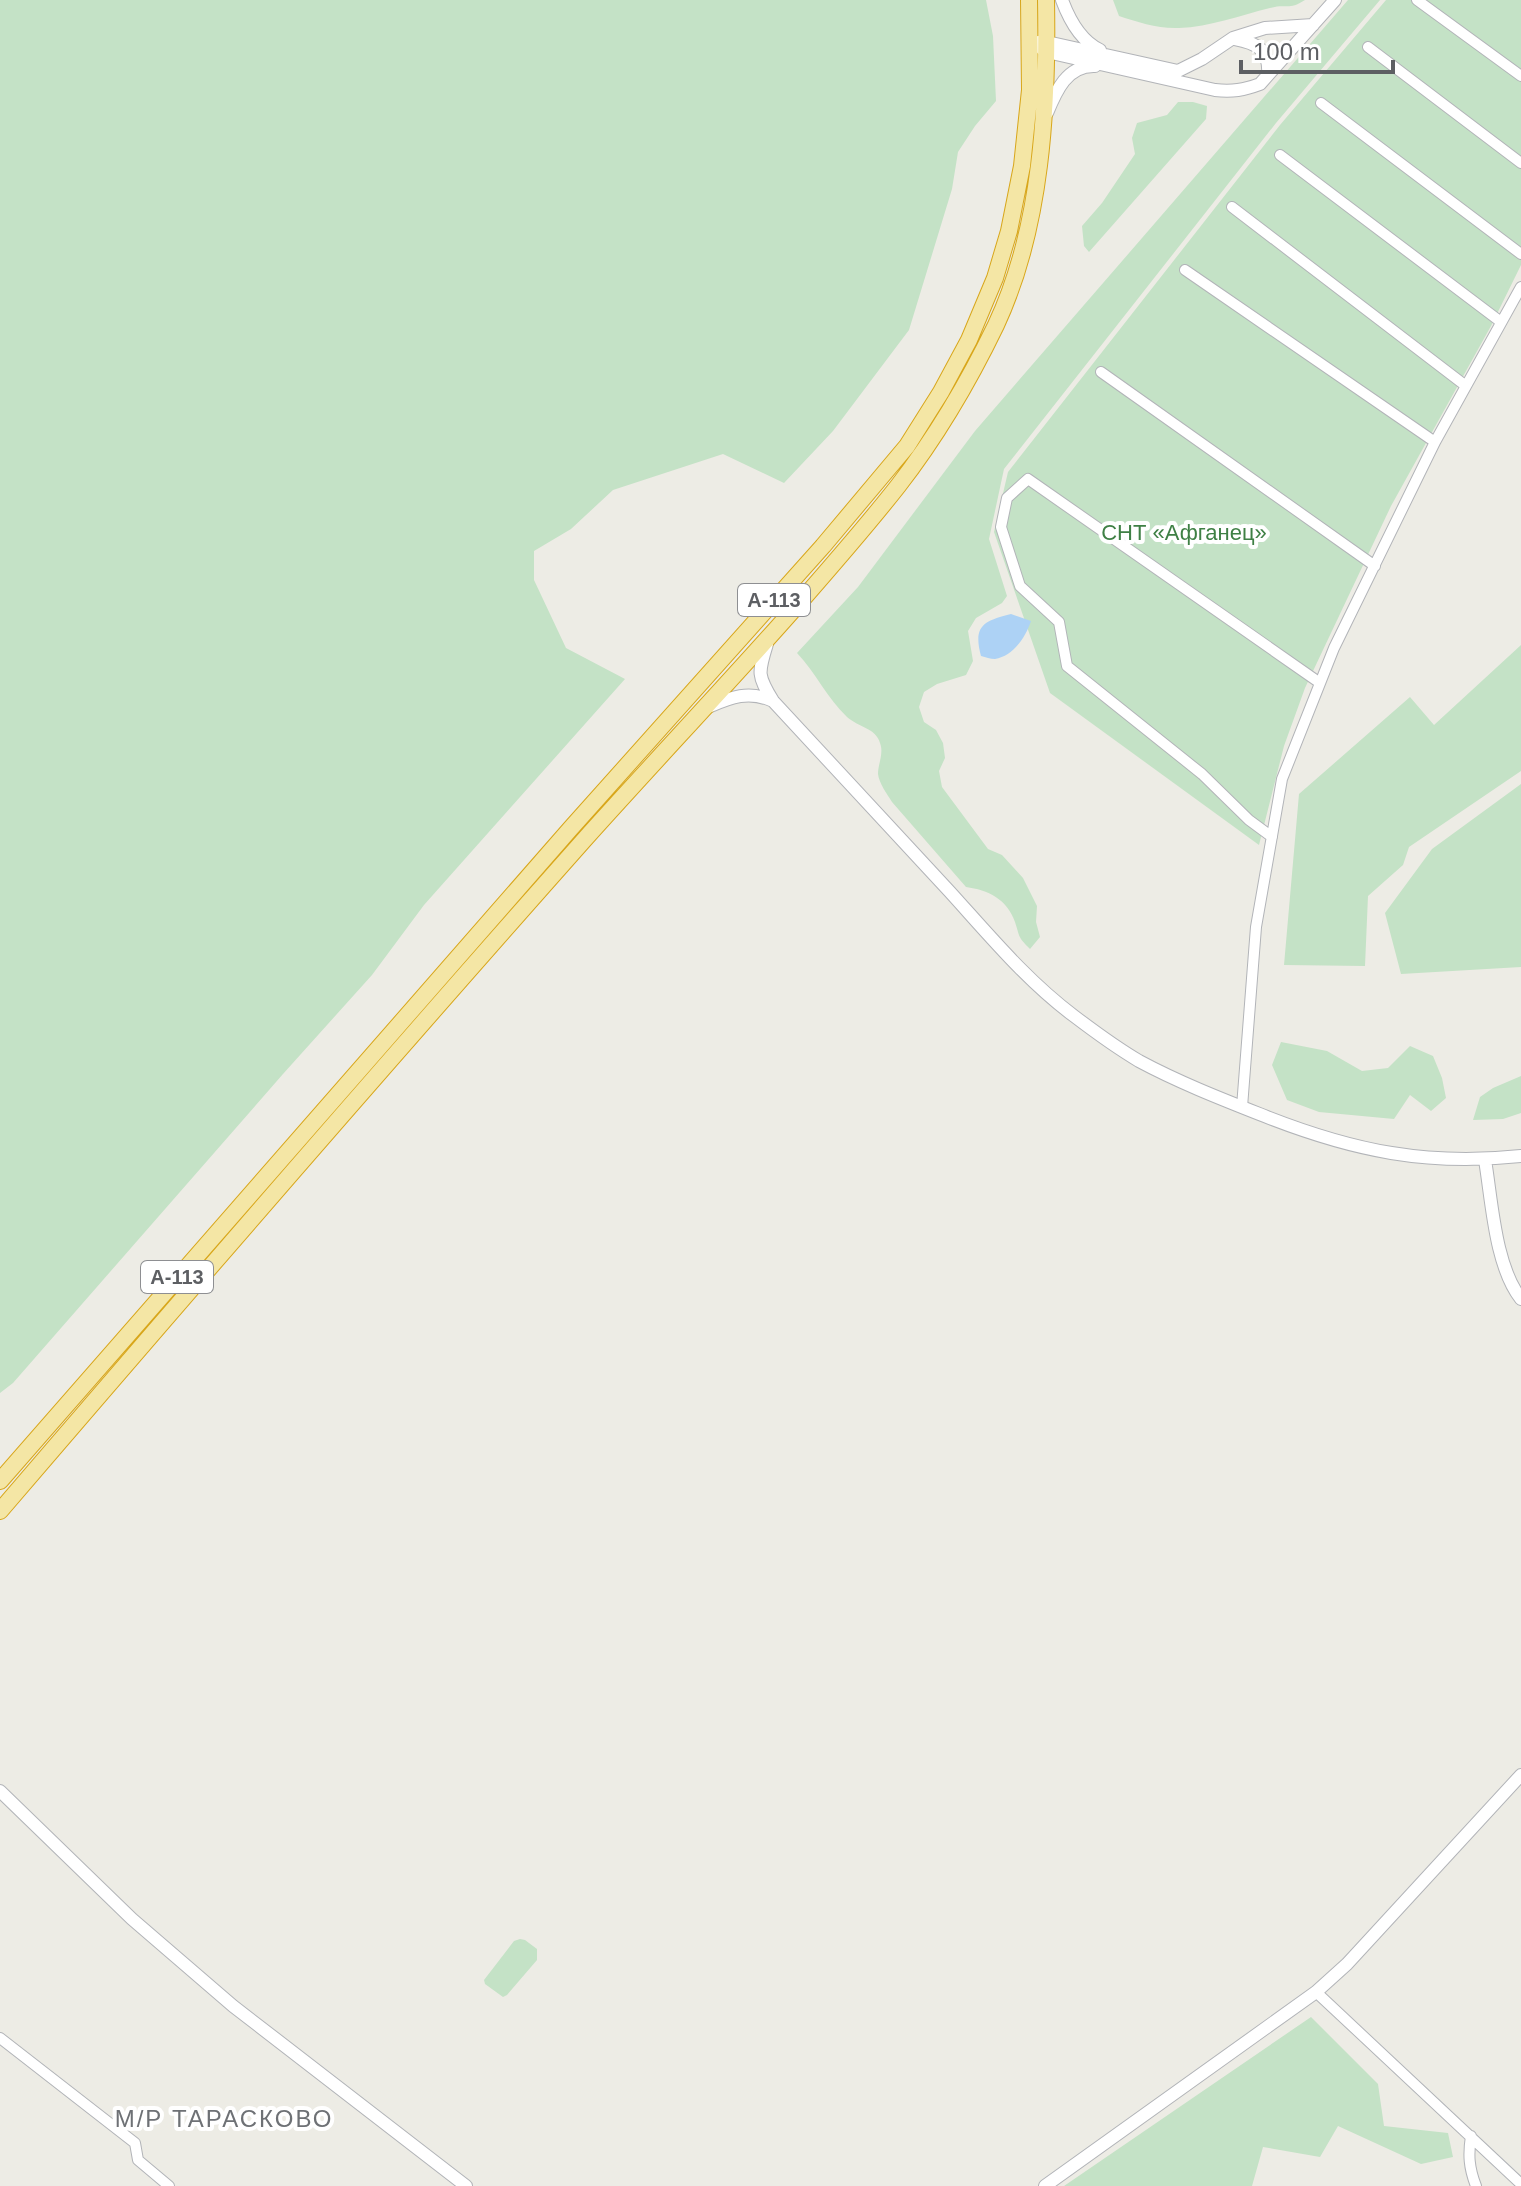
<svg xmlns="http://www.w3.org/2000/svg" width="1521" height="2186" font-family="Arial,sans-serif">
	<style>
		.green { fill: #c4e2c6 }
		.water { fill: #add2f5 }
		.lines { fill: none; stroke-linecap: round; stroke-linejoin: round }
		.minor-casing { stroke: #b2b4b8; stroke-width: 12 }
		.tertiary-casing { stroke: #b2b4b8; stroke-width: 14 }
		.trunk-casing { stroke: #d8a61a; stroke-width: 18 }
		.minor { stroke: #fff; stroke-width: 10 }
		.tertiary { stroke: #fff; stroke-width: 12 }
		.trunk { stroke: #f4e6a5; stroke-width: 16 }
		.labels { text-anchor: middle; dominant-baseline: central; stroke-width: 8; stroke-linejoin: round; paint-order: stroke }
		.shield { fill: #fff; stroke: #8e8f92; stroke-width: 2 }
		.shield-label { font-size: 20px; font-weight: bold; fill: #5d5f63 }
		.park-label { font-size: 22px; fill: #3f8045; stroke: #fff }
		.neighbourhood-label { font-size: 24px; letter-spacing: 2px; fill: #6e7175; stroke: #fff }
	</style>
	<rect width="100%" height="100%" fill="#edece5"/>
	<path class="green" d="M0,0h986l7,36 3,65 -21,25 -17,26 -6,37 -43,141 -76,101 -49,52 -61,-29 -110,36 -42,39 -37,22v29l32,68 59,31 -201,226 -52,70 -89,99 -270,309 -13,10z
		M1113,0h192c-17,11 -18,3 -35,8 -29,7 -60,19 -91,20 -21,1 -41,-6 -60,-12z
		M1348,0h32l-104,123 -272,346 -15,70 18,57 -5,7 -26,15 -8,13 5,30 -7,14 -29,9 -13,8 -5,15 5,15 12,8 7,13 2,15 -6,13 3,16 46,62 14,6 21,23 14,28 -1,16 4,15 -10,12c-13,-13 -10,-12 -15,-27 -8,-23 -27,-32 -49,-35l-74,-85c-5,-8 -13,-19 -14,-28 0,-10 6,-21 2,-31 -4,-15 -22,-16 -33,-26 -20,-19 -31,-44 -50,-64l61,-66 117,-156z
		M1386,0h135v265l-30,61 -100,180 -86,182 -21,58 -25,99 -209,-152 -56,-161 14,-60 272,-347z
		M1178,102h15l14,4 -1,13 -117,133 -5,-6 -2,-20 20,-23 33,-49 -3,-16 5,-15 30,-8z
		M1521,645v126l-112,76 -6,18 -35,31 -3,70 -81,-1 15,-171 111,-97 24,28z
		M1521,784v183l-120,7 -16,-61 47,-64z
		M1281,1042l46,9 35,20 26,-3 22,-22 23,10 9,22 4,20 -15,13 -21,-16 -16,24 -75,-7 -32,-12 -15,-35z
		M1521,1076v37l-18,6 -30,1 7,-23 13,-9z
		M520,1939l5,1 12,9v11l-30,35 -4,2 -18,-13 -1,-4 30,-39z
		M1311,2017l67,67 6,42 64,7 5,24 -32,7 -83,-38 -18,31 -57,-10 -11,39h-188z"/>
	<path class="water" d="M1011,614l20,7c-5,15 -17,35 -36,38 -5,0 -9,-2 -14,-3 -8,-30 2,-35 30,-42z"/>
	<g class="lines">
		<g class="minor-casing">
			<path id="minor" d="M1417,0l104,76
				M1368,47l153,116
				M1321,103l200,151
				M1280,155l221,167
				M1232,207l234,179
				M1185,270l250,172
				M1101,372l274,194
				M1272,837l-23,-17 -47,-46 -135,-108 -8,-44 -39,-36 -19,-59 6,-29 21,-19 292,204
				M1242,1107l14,-180 26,-148 52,-131 101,-206 86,-155
				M1316,1992l205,192
				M0,2038l135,105 3,17 31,26
				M1471,2136c-3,19 -2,32 5,50"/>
		</g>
		<g class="tertiary-casing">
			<path id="tertiary" d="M1062,0c7,19 19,41 38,50
				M1235,39c22,4 35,11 33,36
				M1038,42h9l131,29 24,-12 31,-21 32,-10 48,-3
				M1042,49l5,3 168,38c17,2 29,0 45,-6l75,-84
				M1047,113c9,-22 20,-48 48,-47
				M767,644c-9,29 -10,31 6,57 59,64 118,128 177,191 39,43 77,89 124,124 21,16 43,32 65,45 41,22 85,39 128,56 87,34 160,49 254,39
				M708,707c23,-10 41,-17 65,-6
				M1485,1160c7,42 10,106 36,139
				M0,1791l132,128 101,87 233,180
				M1045,2186l271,-194 31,-28 174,-189"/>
		</g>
		<g class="trunk-casing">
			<path id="trunk" d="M0,1481l571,-653 252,-282 84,-100 34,-54 28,-52 26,-62 14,-47 13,-65 8,-76 -1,-90
				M0,1511c193,-225 387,-449 584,-671 69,-77 141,-153 210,-231 35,-40 71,-81 104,-123 38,-49 71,-105 98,-161 46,-98 52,-219 50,-325"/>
		</g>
		<use href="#minor" class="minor"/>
		<use href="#tertiary" class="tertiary"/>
		<use href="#trunk" class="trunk"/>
	</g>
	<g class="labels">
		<g class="shield">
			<rect x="738" y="584" width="72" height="32" rx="6"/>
			<rect x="141" y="1261" width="72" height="32" rx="6"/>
		</g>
		<g class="shield-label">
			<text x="774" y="600">А-113</text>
			<text x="177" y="1277">А-113</text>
		</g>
		<g class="park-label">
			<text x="1184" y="532">СНТ «Афганец»</text>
		</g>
		<g class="neighbourhood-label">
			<text x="224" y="2118">М/Р ТАРАСКОВО</text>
		</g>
	</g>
	<path d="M1241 60v12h152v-12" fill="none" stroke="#5d5f63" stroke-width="4"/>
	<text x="1253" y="60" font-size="24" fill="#5d5f63" stroke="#ffffff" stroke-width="6" paint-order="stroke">100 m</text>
</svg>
